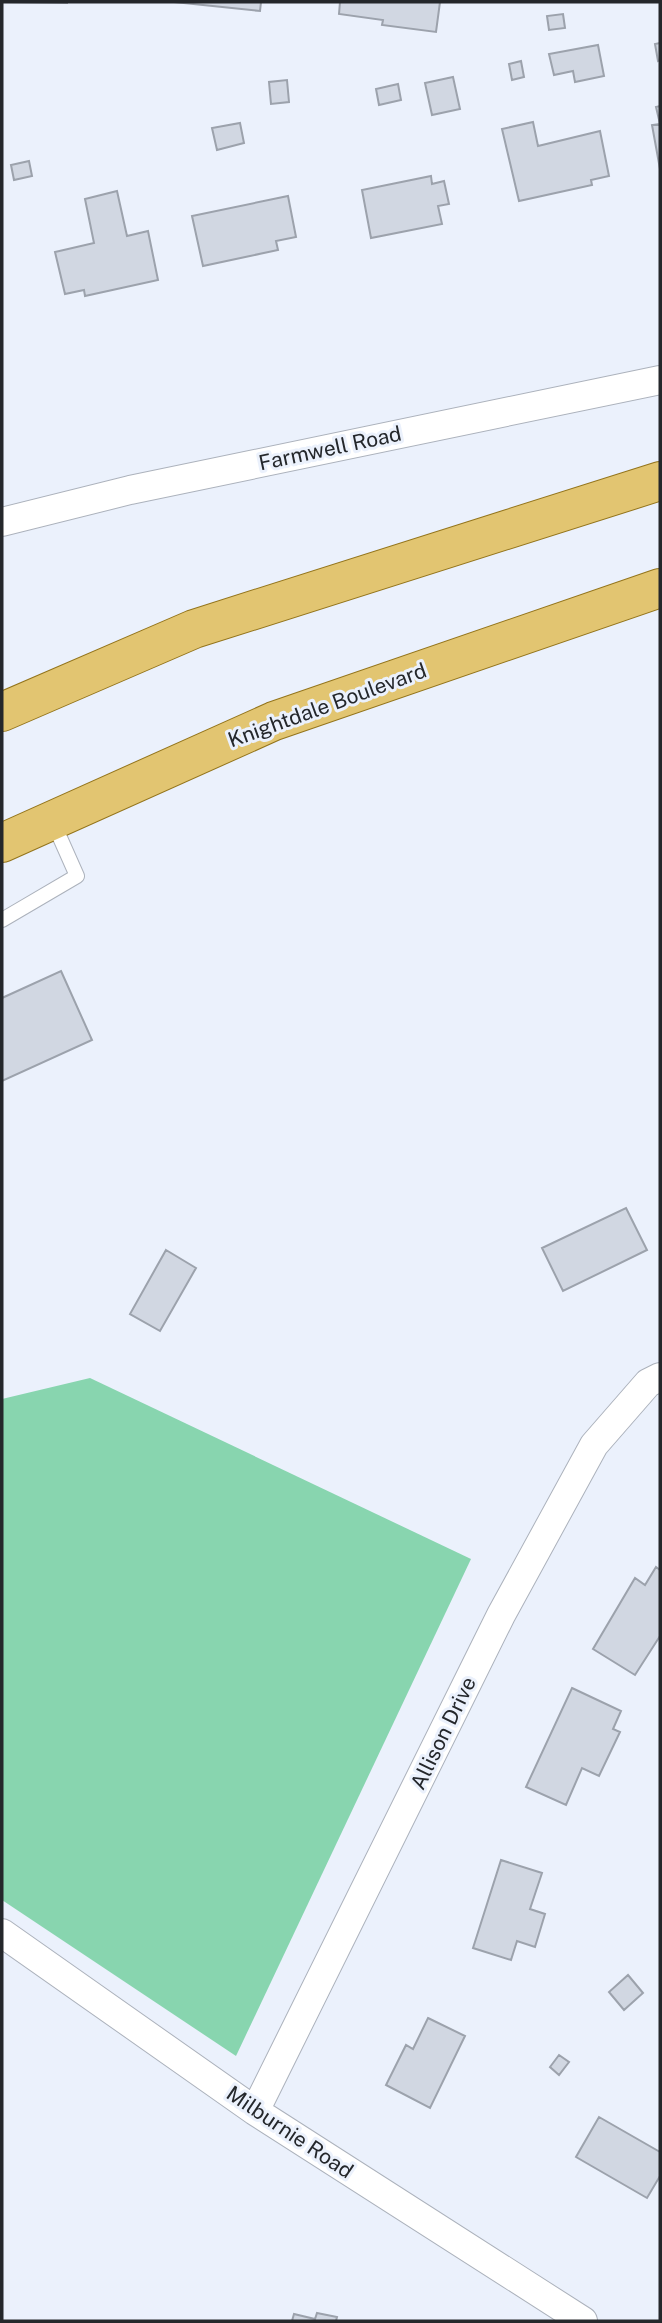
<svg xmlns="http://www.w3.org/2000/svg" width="662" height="2323" font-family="'Public Sans',sans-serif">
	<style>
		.green { fill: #88d5af }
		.building { fill: #d1d7e2; stroke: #9ca2ac; stroke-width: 2 }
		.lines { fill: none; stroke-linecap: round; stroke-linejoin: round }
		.service-casing { stroke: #acb2bc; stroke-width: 16 }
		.minor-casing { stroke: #acb2bc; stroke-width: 30 }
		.primary-casing { stroke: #93741b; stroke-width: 40 }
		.service { stroke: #fff; stroke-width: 14 }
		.minor { stroke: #fff; stroke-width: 28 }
		.primary { stroke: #e2c571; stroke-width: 38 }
		.labels { text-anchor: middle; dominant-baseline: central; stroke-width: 6; stroke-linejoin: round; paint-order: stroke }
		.street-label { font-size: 21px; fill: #24272b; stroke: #ebf1fc }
	</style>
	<rect width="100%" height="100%" fill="#ebf1fc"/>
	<path class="green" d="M90,1378l381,181 -235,497 -234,-156v-501z"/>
	<path class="building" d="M2,2h65v1z
		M174,2h87l-1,9z
		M340,2h100l-4,30 -54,-7 1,-5 -44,-6z
		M563,14l2,14 -16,2 -2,-14z
		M660,43v17l-2,1 -3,-17z
		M598,45l6,31 -29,6 -2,-11 -19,4 -5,-21z
		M521,61l3,16 -12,3 -3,-16z
		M453,77l7,32 -28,6 -7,-32z
		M287,80l2,22 -18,2 -2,-22z
		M398,84l3,16 -22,5 -3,-16z
		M660,106v63l-8,-44 8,-1 -4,-17z
		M533,122l5,24 62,-15 9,45 -18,4 1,5 -73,16 -17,-72z
		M240,123l4,20 -27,7 -5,-22z
		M29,161l3,15 -18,4 -3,-15z
		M431,176l1,8 12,-3 5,23 -11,2 4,18 -71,14 -9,-48z
		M117,191l10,45 21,-5 10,49 -73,16 -1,-6 -19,4 -10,-42 39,-9 -9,-44z
		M288,196l8,41 -20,4 2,9 -75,16 -11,-50z
		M61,971l31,69 -90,41v-83z
		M626,1208l21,42 -84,41 -21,-43z
		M166,1250l30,18 -36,63 -30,-17z
		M656,1567l4,3v66l-25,39 -42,-26 42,-71 10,7z
		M572,1688l49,23 -8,18 7,3 -21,44 -17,-8 -16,37 -40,-18z
		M501,1860l41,13 -12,36 15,5 -10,33 -18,-6 -6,19 -38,-12z
		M628,1975l15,18 -19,17 -15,-18z
		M428,2018l37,18 -35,72 -44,-23 20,-40 7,4z
		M559,2055l10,7 -10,13 -9,-8z
		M599,2117l61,35v24l-13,22 -71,-41z
		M317,2313l20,4 -1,4h-44l2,-7 21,5z"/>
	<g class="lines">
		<g class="service-casing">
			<path id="service" d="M2,920l75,-44 -24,-54"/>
		</g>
		<g class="minor-casing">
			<path id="minor" d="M2,522l128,-32 530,-110
				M2,1933l253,178 328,210
				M255,2111l246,-496 93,-170 54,-62 12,-6"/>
		</g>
		<g class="primary-casing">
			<path id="primary" d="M2,712l192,-83 466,-148
				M2,843l272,-122 386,-133"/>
		</g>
		<use href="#service" class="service"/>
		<use href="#minor" class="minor"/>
		<use href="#primary" class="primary"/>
	</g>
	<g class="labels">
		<g class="street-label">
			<text transform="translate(330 448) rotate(-12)">Farmwell Road</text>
			<text transform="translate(327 705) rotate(-20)">Knightdale Boulevard</text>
			<text transform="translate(443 1733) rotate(-64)">Allison Drive</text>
			<text transform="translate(290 2132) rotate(34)">Milburnie Road</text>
		</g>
	</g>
	<rect width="662" height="2323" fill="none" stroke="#24272b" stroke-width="7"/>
</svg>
